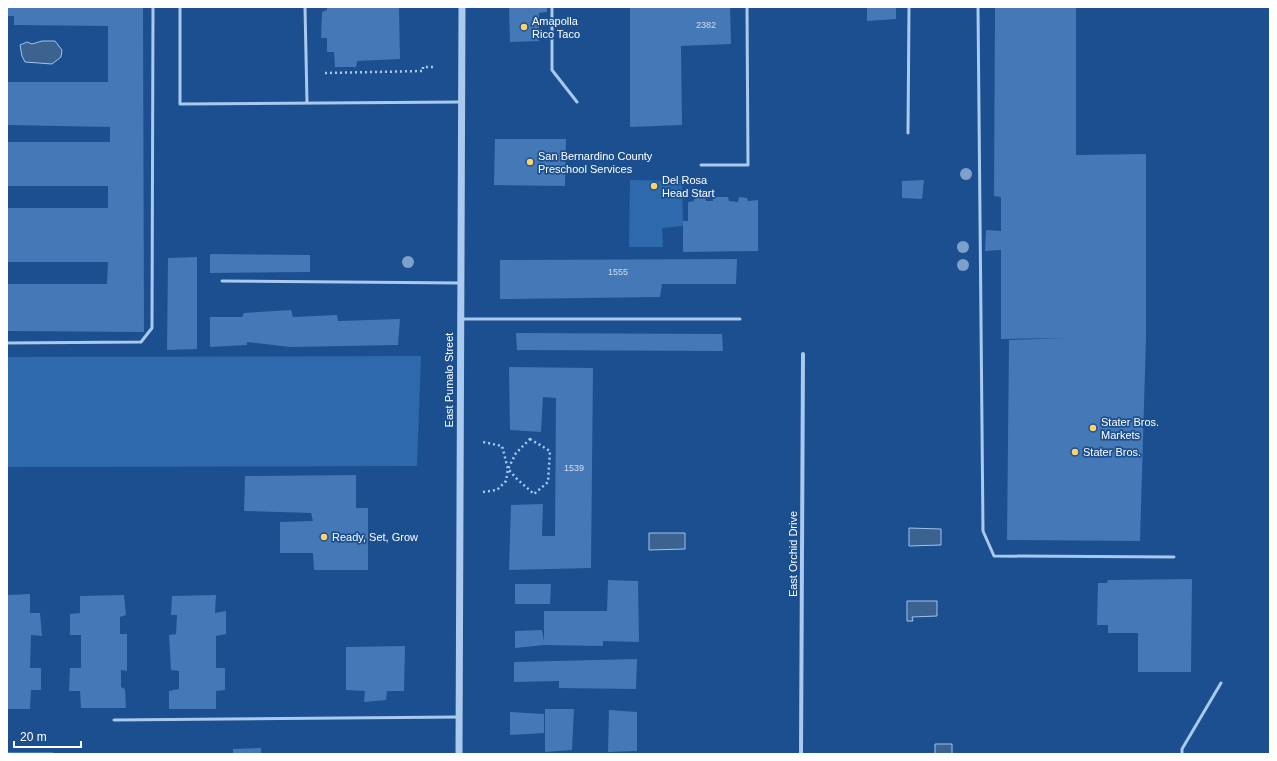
<svg xmlns="http://www.w3.org/2000/svg" width="1277" height="761" font-family="Arial,sans-serif">
	<style>
		.green { fill: #2e69ad }
		.water { fill: #3c6290; stroke: #9cc4f0 }
		.building { fill: #4478b7 }
		.lines { fill: none; stroke-linecap: round; stroke-linejoin: round }
		.path { stroke: #a9c9ee; stroke-width: 2.5; stroke-dasharray: 2 3; stroke-linecap: butt }
		.service { stroke: #a9c9ee; stroke-width: 3 }
		.minor { stroke: #a9c9ee; stroke-width: 4 }
		.tertiary { stroke: #a9c9ee; stroke-width: 7 }
		.tree { fill: #7ea0ca }
		.poi-dot { fill: #ffd166; stroke: #1b4f8f; stroke-width: 1.5 }
		.labels { text-anchor: middle; dominant-baseline: central; stroke-width: 3.5; stroke-linejoin: round; paint-order: stroke }
		.number-label { font-size: 9px; fill: #d0dded }
		.poi-label { font-size: 11px; fill: #fff; stroke: #1b4f8f; text-anchor: start }
		.street-label { font-size: 11px; fill: #fff; stroke: #1b4f8f }
	</style>
	<rect width="100%" height="100%" fill="#1b4f8f"/>
	<path class="green" d="M630,180l52,1 1,45 -21,2 1,19h-34z
		M421,356l-4,110 -410,1v-110z"/>
	<path class="water" d="M42,41h13l7,9 -1,7 -9,7 -27,-2 -3,-6 -2,-11 7,-3 5,2z
		M909,528l32,1v16l-32,1z
		M649,533h36v16l-36,1z
		M907,601h30v15l-25,1 1,4h-6z
		M935,744h17v10h-17z"/>
	<path class="building" d="M7,7h136l1,325 -137,-1v-47h100l1,-22h-101v-54h101v-22h-101v-44h103v-15l-103,-2v-43h101v-56l-94,-1v-9h-7z
		M327,7h72l1,52 -43,2 -1,6h-21l-1,-15h-7v-14h-6l1,-26 5,-2z
		M509,7h38v5l-8,1v28l-29,1z
		M630,7h100l1,37 -50,2 1,79 -52,2z
		M867,7h29v12l-29,2z
		M995,7h81v148l70,-1v184l-6,203 -133,-1 2,-200 60,-2 -68,1v-89l-16,1 1,-21 15,1v-34l-7,-1z
		M495,139h71l-1,47 -71,-1z
		M924,180l-2,19 -20,-1v-17z
		M695,196l10,1 1,4h7v-4h15l1,4 9,1 1,-5 8,1 1,3 10,-1v51l-75,1v-31h5v-19l6,-1z
		M210,254l100,1v17l-100,1z
		M197,257v92l-30,1 1,-92z
		M737,259l-1,25h-74l-2,13 -160,2v-39z
		M291,310l2,7 44,-2 1,6 62,-2 -2,26 -108,2 -43,-5v3l-37,2v-30h32l2,-4z
		M516,333l206,1 1,17 -206,-1z
		M509,367l84,1 -2,200 -82,2 2,-65 32,-1 -1,32h13l1,-138 -13,-1 -2,35 -31,-2z
		M356,475v33h12v62h-54l-1,-17h-33v-31l33,-1 -2,-8 -67,-2 1,-35z
		M1192,579l-1,93h-53v-39h-30v-8h-11l1,-42h9l1,-3z
		M608,580l30,1 1,61 -36,-1v5l-59,-1 -29,3v-17l27,-1 2,11v-30h63z
		M515,584h36l-1,20h-35z
		M30,594v19h10l2,23 -11,-1 -1,33h11v22h-10l-1,19h-23v-114z
		M124,595l2,20 -6,2v17h7v37l-6,-1v17l4,2 1,19h-45l-1,-17h-11l1,-23h11v-33h-11v-21l10,-1v-17z
		M216,595l-1,18 11,-2v23l-10,2v32h9v22l-9,1v18h-47v-18l10,-2v-18l-8,-1 -2,-35 7,-1 1,-19h-6l1,-19z
		M405,646l-1,45h-17l-1,9 -22,2 1,-11 -19,-1v-43z
		M637,659l-1,30 -77,-1v-7l-45,1v-20z
		M545,709h29l-2,41 -27,2z
		M609,710l28,2v39l-29,1z
		M510,712l34,2v19l-34,2z
		M261,748v6h-28v-5z
		M7,752h46v2h-46z"/>
	<g class="lines">
		<path class="path" d="M325,73l98,-2v-4h13
			M530,439l20,12 -2,31 -14,12 -17,-15 -9,-10 8,-16z
			M483,492l14,-2 9,-9 2,-12 -6,-23 -19,-4"/>
		<path class="service" d="M180,7v97l281,-2
			M305,7l2,96
			M552,7v63l25,32
			M978,7l5,524 11,25 180,1
			M908,133l1,-126
			M701,165h47l-1,-158
			M222,281l239,2
			M461,319h279
			M7,343l134,-1 11,-14 1,-321
			M114,720l345,-3
			M1182,754v-5l39,-66"/>
		<path class="minor" d="M801,754l2,-400"/>
		<path class="tertiary" d="M459,754l3,-747"/>
	</g>
	<g class="tree">
		<circle cx="966" cy="174" r="6"/>
		<circle cx="963" cy="247" r="6"/>
		<circle cx="408" cy="262" r="6"/>
		<circle cx="963" cy="265" r="6"/>
	</g>
	<g class="poi-dot">
		<circle cx="524" cy="27" r="4"/>
		<circle cx="530" cy="162" r="4"/>
		<circle cx="654" cy="186" r="4"/>
		<circle cx="1093" cy="428" r="4"/>
		<circle cx="1075" cy="452" r="4"/>
		<circle cx="324" cy="537" r="4"/>
	</g>
	<g class="labels">
		<g class="number-label">
			<text x="706" y="25">2382</text>
			<text x="618" y="272">1555</text>
			<text x="574" y="468">1539</text>
		</g>
		<g class="poi-label">
			<text x="532" y="21">Amapolla<tspan x="532" dy="13">Rico Taco</tspan></text>
			<text x="538" y="156">San Bernardino County<tspan x="538" dy="13">Preschool Services</tspan></text>
			<text x="662" y="180">Del Rosa<tspan x="662" dy="13">Head Start</tspan></text>
			<text x="1101" y="422">Stater Bros.<tspan x="1101" dy="13">Markets</tspan></text>
			<text x="1083" y="452">Stater Bros.</text>
			<text x="332" y="537">Ready, Set, Grow</text>
		</g>
		<g class="street-label">
			<text transform="translate(449 380) rotate(-90)">East Pumalo Street</text>
			<text transform="translate(793 554) rotate(-90)">East Orchid Drive</text>
		</g>
	</g>
	<rect width="1277" height="761" fill="none" stroke="#ffffff" stroke-width="16"/>
	<path d="M14 741v6h67v-6" fill="none" stroke="#ffffff" stroke-width="2"/>
	<text x="20" y="741" font-size="12" fill="#ffffff" stroke="#1b4f8f" stroke-width="3" paint-order="stroke">20 m</text>
</svg>
